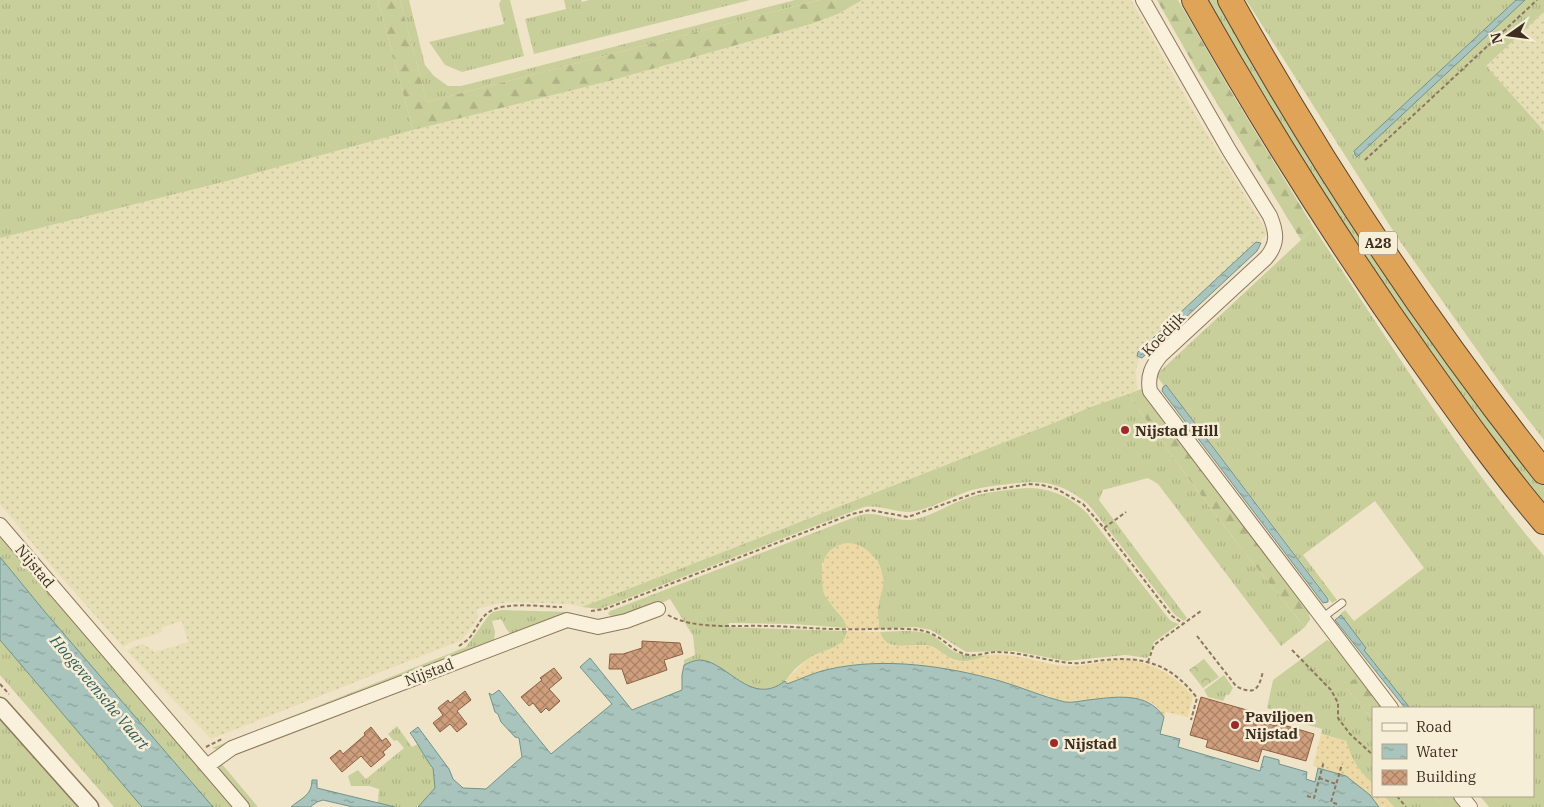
<svg xmlns="http://www.w3.org/2000/svg" width="1544" height="807" font-family="'IBM Plex Serif',serif">
	<style>
		.farmland { fill: url(#farmland-dots) }
		.grass { fill: url(#grass-tufts) }
		.forest { fill: url(#forest-firs) }
		.sand { fill: url(#sand-dots) }
		.park { fill: url(#park-crowns) }
		.water { fill: url(#water-ripples); stroke: #6f938a }
		.building { fill: url(#building-cross-hatch); stroke: #8d5f41 }
		.lines { fill: none; stroke-linecap: round; stroke-linejoin: round }
		.service-casing { stroke: #8d765c; stroke-width: 9 }
		.minor-casing { stroke: #8d765c; stroke-width: 16 }
		.tertiary-casing { stroke: #8d765c; stroke-width: 19 }
		.motorway-casing { stroke: #5b4430; stroke-width: 26 }
		.path { stroke: #8d765c; stroke-width: 2; stroke-dasharray: 4 2.5; stroke-linecap: butt }
		.service { stroke: #faf1dc; stroke-width: 7 }
		.minor { stroke: #faf1dc; stroke-width: 14 }
		.tertiary { stroke: #faf1dc; stroke-width: 16 }
		.motorway { stroke: #e0a458; stroke-width: 24 }
		.poi-dot { fill: #9e2a2b; stroke: #f7eed8; stroke-width: 2 }
		.labels { text-anchor: middle; dominant-baseline: central; stroke-width: 5; stroke-linejoin: round; paint-order: stroke }
		.shield { fill: #f7eed8; stroke: #756857; stroke-width: 1 }
		.shield-label { font-size: 14px; font-weight: bold; fill: #3d2e20 }
		.street-label { font-size: 15px; fill: #3d2e20; stroke: #f7eed8 }
		.poi-label { font-size: 15px; font-weight: bold; fill: #3d2e20; stroke: #f7eed8; text-anchor: start }
		.water-label { font-size: 16px; font-style: italic; fill: #2f5d5a; stroke: #f7eed8 }
	</style>
	<defs>
		<pattern id="farmland-dots" width="8" height="8" patternUnits="userSpaceOnUse" patternTransform="scale(1.25)"><rect width="8" height="8" fill="#e6deb5"/><path d="M2 2h.1M6 6h.1" fill="none" stroke="#c6bf9b" stroke-width="1.8" stroke-linecap="round"/></pattern>
		<pattern id="grass-tufts" width="24" height="20" patternUnits="userSpaceOnUse" patternTransform="scale(1.25)"><rect width="24" height="20" fill="#c9cf9b"/><path d="M3 7l-1-3M5 7V3M7 7l1-3M15 17l-1-3M17 17v-4M19 17l1-3" fill="none" stroke="#aeb285"/></pattern>
		<pattern id="forest-firs" width="22" height="20" patternUnits="userSpaceOnUse" patternTransform="scale(1.25)"><rect width="22" height="20" fill="#c9cf9b"/><path d="M5 1l3.5 6h-7zM16 11l3.5 6h-7z" fill="#aeb285"/></pattern>
		<pattern id="sand-dots" width="8" height="8" patternUnits="userSpaceOnUse" patternTransform="scale(1.25)"><rect width="8" height="8" fill="#ecd9a5"/><path d="M2 2h.1M6 6h.1" fill="none" stroke="#cbbb8e" stroke-width="1.8" stroke-linecap="round"/></pattern>
		<pattern id="park-crowns" width="20" height="18" patternUnits="userSpaceOnUse" patternTransform="scale(1.25)"><rect width="20" height="18" fill="#c9cf9b"/><path d="M2 6a3 3 0 1 1 6 0M12 15a3 3 0 1 1 6 0" fill="none" stroke="#aeb285"/></pattern>
		<pattern id="water-ripples" width="26" height="14" patternUnits="userSpaceOnUse" patternTransform="scale(1.25)"><rect width="26" height="14" fill="#a9c4bc"/><path d="M2 4q2-2 4 0t4 0M15 11q2-2 4 0t4 0" fill="none" stroke="#8ba098"/></pattern>
		<pattern id="building-cross-hatch" width="8" height="8" patternUnits="userSpaceOnUse" patternTransform="scale(1.25)"><rect width="8" height="8" fill="#cf9f7d"/><path d="M0 0l8 8M0 8l8-8" fill="none" stroke="#a98266"/></pattern>
	</defs>
	<rect width="100%" height="100%" fill="#f0e4c8"/>
	<path class="farmland" d="M862,0h269l65,116 72,117 -8,9h-4l-118,110 -1,4 2,2 -3,13 1,19 -555,217 -13,-3 -56,-2 -17,2 -19,5 1,7 -4,8 -12,16 -251,99 -84,-88 6,-4 10,-3 12,8 33,-10 -6,-21 -21,7 1,4 -31,10 -8,5 -75,-85 -48,-58v-266l227,-57 186,-51 200,-50 198,-56 27,-10z
		M1544,12v119l-59,-65z"/>
	<path class="grass" d="M0,0h378l35,130 -186,51 -227,57z
		M400,0h9l16,65 9,11 14,10h13l334,-86h24l-392,102z
		M501,0h9l14,56 -62,16 -17,-7 -16,-23 75,-18 -5,-20z
		M564,0h17l1,2 7,-2h161l-216,54 -9,-35 41,-10z
		M1205,0h15l266,410 58,76v22l-82,-107 -146,-213z
		M1246,0h270l-162,151 -1,2 3,4 169,-157h19v12l-58,54 58,65v309l-38,-49 -109,-154z
		M1314,228c74,111 144,227 230,328v251h-55l-9,-11h53v-88h-123l-46,-58 2,-2 -26,-34 5,-4 9,11 70,-53 -49,-67 -72,54 34,45 -5,3 -164,-216 -4,-1 -8,-11z
		M1128,394c56,80 114,158 177,233l-24,19 -123,-162 -10,-6 -45,12 -4,10 88,118 -3,3 -9,-6 -86,-110c-27,-23 -47,-25 -81,-21 -14,2 -28,3 -42,8 -16,6 -33,15 -50,19 -18,4 -34,-7 -52,-4l-264,102 -18,-2 474,-185 32,-14z
		M1026,488c25,0 43,8 61,25l78,101 6,7 8,3 -25,18 -6,16 -23,-3 -59,6 -52,-10 -48,1 -35,-22 -16,-3 -36,2c0,-7 -2,-14 -1,-21 2,-19 9,-28 -1,-48l-55,3c0,9 3,30 8,39 5,10 14,13 17,26l-55,-4 -63,-1 -1,4 119,4c-2,16 -19,18 -32,24 -6,3 -13,8 -19,13 -6,6 -11,15 -19,19 -30,13 -54,-27 -78,-27 -5,0 -10,3 -15,5v-5l11,-5 -2,-19 -23,-37c-14,6 -49,26 -62,15l2,-3 250,-96c18,-4 33,6 50,5 19,-2 37,-15 55,-21 19,-7 41,-9 61,-11z
		M0,531l237,276h-24l-168,-195 -45,-55z
		M502,610l69,2 -59,23 -5,-5 -6,-11 -9,2 3,11 -1,10 -278,107 -4,-1 254,-101 23,-32 4,-3z
		M901,631c8,0 17,0 25,2 9,2 16,10 23,15 13,10 28,8 43,7 -10,2 -21,7 -31,6 -12,-1 -18,-9 -28,-14 -16,-7 -47,9 -53,-15z
		M0,640l142,167h-28l-114,-132z
		M1327,640l8,4 25,33 -13,12 26,31v64c-15,-14 -21,-23 -27,-43l-25,-7 1,-5 -44,-12 1,-5 -12,-4 6,-28z
		M1224,675l9,13 -4,7h-3l-3,6 -15,-4 -4,-7z
		M0,712l83,95h-83z
		M397,726l15,21 6,-3c5,7 8,18 15,23l2,21 -17,19h-23l-17,-4 1,-14 -10,-3h-18l-3,-10 10,-6 8,9 38,-31 -7,-8 -3,1 -6,-7z
		M221,763l37,44h-11l-31,-36z
		M1384,796h50l9,11h-49z"/>
	<path class="forest" d="M378,0h22l27,102 392,-102h43l-24,14 -27,10 -198,56 -200,50z
		M1157,0h21l55,95 81,133 -13,12 -105,-171z
		M1144,388l164,221 2,10 -5,8c-63,-75 -121,-153 -177,-233z
		M1360,677l26,31h-13v12l-26,-31 4,-8z
		M1434,796h21l9,11h-21z"/>
	<path class="sand" d="M847,543c19,0 34,18 36,35 2,10 -5,21 -5,31 0,7 1,13 1,20l-32,-1c-3,-14 -15,-20 -22,-32 -3,-8 -3,-15 -3,-24 1,-17 8,-26 25,-29z
		M847,631l33,1c5,22 35,10 51,14 9,3 15,12 26,15 12,2 23,-4 34,-6 27,-3 53,11 80,11 22,0 46,-10 68,-4 22,5 39,17 54,34l-5,21 -22,-5 -2,5 -5,-8 -7,-6 -15,-4 -26,-2 -45,5 -67,-21 -90,-17h-39l-40,5 -43,16 -2,-4c9,-8 16,-17 26,-24 13,-8 33,-8 36,-26z
		M1321,734l25,7c6,20 12,29 27,43v12h11l10,11h-15l-33,-31 -33,-10z"/>
	<path class="park" d="M1204,659l15,18 -16,11 -14,-18z"/>
	<path class="water" d="M1516,0h9l-168,157 -2,-2 -1,-4z
		M1256,242l5,1 -4,8 -115,107 -5,-2 1,-4z
		M1166,385l162,214v3l-5,1 -161,-212 1,-4z
		M0,557l45,55 168,195h-71l-142,-167z
		M1341,615l25,33 -2,2 46,58h-5l-70,-88z
		M590,658l42,52 50,-20v-15l2,-10c5,-2 10,-5 15,-5 28,0 51,48 86,21l2,3c14,-5 28,-12 43,-15 55,-12 116,-3 170,12 21,6 43,16 65,21 7,1 15,-1 23,-2 27,-3 59,-9 76,17l-4,17 20,5 -2,8 82,24 4,-15 15,4v4l28,8 -1,7 9,3 3,-14 28,8 24,19 9,12h-961l17,-19 -2,-20c-4,-3 -17,-28 -23,-35l8,-6 31,42 4,10 10,9 23,1 36,-32 -3,-19 -4,-1 -14,-15 -3,-8 -3,-2 -6,-19 3,2 7,-5 52,64 61,-50 -32,-37z
		M312,780h5v8l78,19h-42l-30,-7 -6,2 -7,5h-19c10,-9 21,-11 21,-27z"/>
	<path class="building" d="M642,641l38,2 3,11 -19,6 3,10 -40,14 -5,-15h-13l1,-15h13l19,-6z
		M554,668l8,10 -13,11 11,12 -11,10 -3,-3 -5,5 -8,-10 -4,3 -8,-9 21,-17 -2,-2z
		M465,691l6,9 -14,11 10,13 -10,8 -7,-8 -10,8 -7,-9 10,-8 -5,-7 10,-8 2,3z
		M1201,697l53,15 -2,7 24,7 1,-3 37,11 -8,27 -44,-12 -4,13 -52,-15 2,-7 -18,-5z
		M371,727l11,14 4,-3 5,7 -8,7 2,3 -14,12 -10,-11 -19,16 -12,-14 10,-8 3,4 22,-19 -1,-2z"/>
	<g class="lines">
		<g class="service-casing">
			<path id="service" d="M1322,618l20,-15"/>
		</g>
		<g class="minor-casing">
			<path id="minor" d="M1143,0l86,150 41,66c7,17 8,28 -4,42l-105,97c-9,11 -14,21 -11,36l241,317
				M0,525l242,282
				M207,766l25,-18 335,-128 31,7 28,-6 32,-12
				M1461,796l9,11"/>
		</g>
		<g class="tertiary-casing">
			<path id="tertiary" d="M0,706l90,101"/>
		</g>
		<g class="motorway-casing">
			<path id="motorway" d="M1194,0c70,124 145,243 227,359 39,55 79,111 123,163
				M1230,0c92,165 197,324 314,472"/>
		</g>
		<path class="path" d="M1365,160l172,-160
			M1104,528l68,88 12,8
			M591,611l14,-2 247,-95 18,-4 38,7 70,-25 52,-8 12,1 15,4 26,15 21,24 22,-16
			M668,615c26,15 68,10 97,11 24,0 48,3 72,3 23,1 46,-1 68,0 11,0 20,1 29,6 13,6 21,19 36,20 9,1 18,-3 26,-3 26,0 50,9 75,11 11,1 23,-2 34,-3 40,-4 67,5 92,38l-6,22
			M1197,636l39,50c19,10 23,3 27,-15
			M459,646c4,-3 9,-6 12,-10 6,-8 9,-18 18,-24 16,-11 54,-5 73,-5
			M1292,650l39,40 7,13v15l12,16 23,21
			M1148,662l6,-17 47,-34
			M0,684l9,10
			M206,747l16,-8
			M1319,778l17,6
			M1307,796l7,2 10,-37
			M1397,796l9,11
			M1337,804l-6,-2 11,-38"/>
		<use href="#service" class="service"/>
		<use href="#minor" class="minor"/>
		<use href="#tertiary" class="tertiary"/>
		<use href="#motorway" class="motorway"/>
	</g>
	<g class="poi-dot">
		<circle cx="1125" cy="430" r="5"/>
		<circle cx="1235" cy="725" r="5"/>
		<circle cx="1054" cy="743" r="5"/>
	</g>
	<g class="labels">
		<rect class="shield" x="1359" y="231.5" width="38" height="23" rx="4"/>
		<g class="shield-label">
			<text x="1378" y="243">A28</text>
		</g>
		<g class="street-label">
			<text transform="translate(1163 334) rotate(-46)">Koedijk</text>
			<text transform="translate(35 566) rotate(50)">Nijstad</text>
			<text transform="translate(429 672) rotate(-21)">Nijstad</text>
		</g>
		<g class="poi-label">
			<text x="1135" y="430">Nijstad Hill</text>
			<text x="1245" y="716">Paviljoen<tspan x="1245" dy="17">Nijstad</tspan></text>
			<text x="1064" y="743">Nijstad</text>
		</g>
		<g class="water-label">
			<text transform="translate(100 692) rotate(50)">Hoogeveensche Vaart</text>
		</g>
	</g>
	<rect x="1372" y="707" width="162" height="90" fill="#f7eed8" stroke="#ada18e"/>
	<rect x="1382" y="723" width="25" height="8" fill="#faf1dc" stroke="#ada18e"/>
	<text x="1416" y="732" font-size="15" fill="#3d2e20">Road</text>
	<rect x="1382" y="744" width="25" height="15" fill="url(#water-ripples)" stroke="#ada18e"/>
	<text x="1416" y="757" font-size="15" fill="#3d2e20">Water</text>
	<rect x="1382" y="770" width="25" height="15" fill="url(#building-cross-hatch)" stroke="#ada18e"/>
	<text x="1416" y="782" font-size="15" fill="#3d2e20">Building</text>
	<g transform="translate(1509 35) rotate(256)" stroke="#f7eed8" stroke-width="4" paint-order="stroke">
	<path d="M0-4L9 19L0 12L-9 19Z" fill="#3d2e20"/>
	<text y="-8" font-size="14" font-weight="bold" text-anchor="middle" fill="#3d2e20">N</text>
	</g>
</svg>
